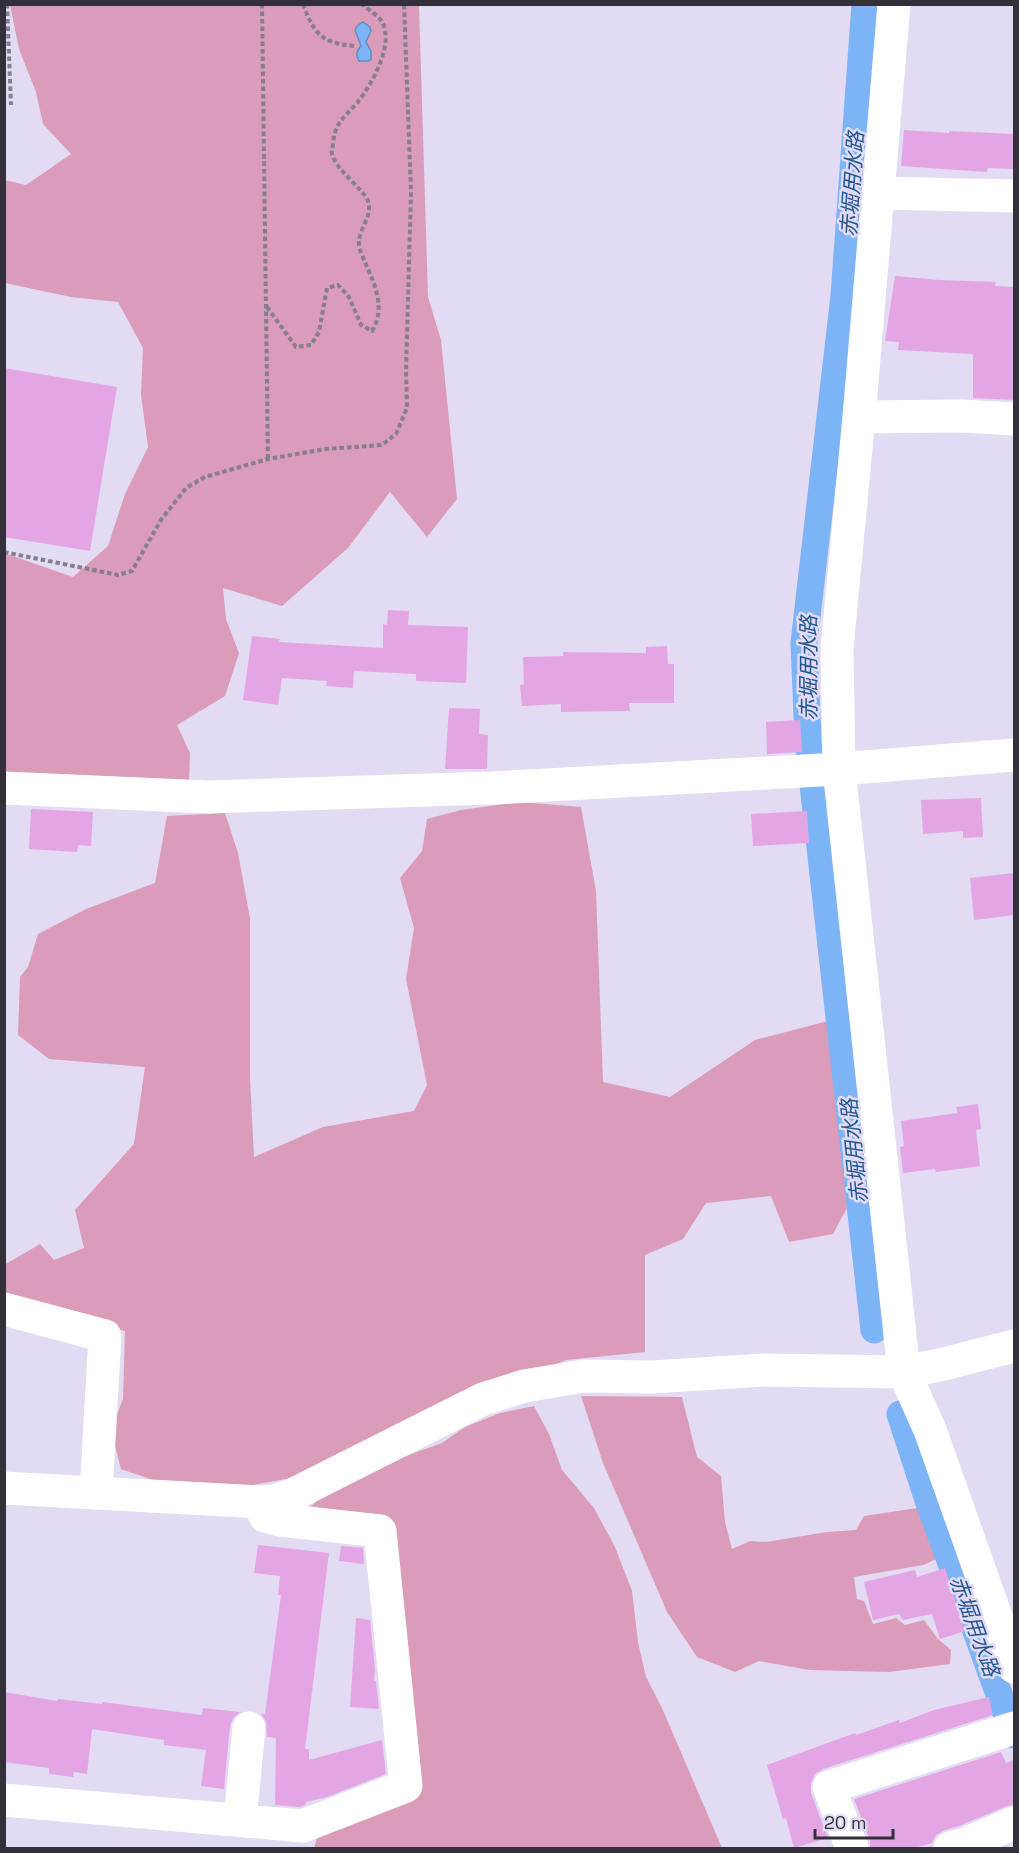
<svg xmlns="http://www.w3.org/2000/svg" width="1019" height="1853" font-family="'Space Grotesk','Noto Sans JP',sans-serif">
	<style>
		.green { fill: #da9cb8 }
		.water { fill: #7cb4f5; stroke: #668cbd; stroke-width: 1.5 }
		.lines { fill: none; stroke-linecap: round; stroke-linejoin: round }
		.canal { stroke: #7cb4f5; stroke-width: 27 }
		.building { fill: #e4a5e5 }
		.path { stroke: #847e8e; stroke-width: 4; stroke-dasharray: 4.5 3; stroke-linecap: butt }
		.minor { stroke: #fff; stroke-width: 33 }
		.labels { text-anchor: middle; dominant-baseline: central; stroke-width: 5; stroke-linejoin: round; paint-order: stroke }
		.water-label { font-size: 21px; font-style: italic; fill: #1f5793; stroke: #e3daf3 }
	</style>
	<rect width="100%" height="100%" fill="#e3daf3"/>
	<path class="green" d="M10,5h409l9,292 13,43 16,159 -30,38 -37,-45 -42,56 -66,58 -59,-18 3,31 13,34 -14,43 -48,29 13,28 -1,27 -184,-2 -1,-225 69,24 35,-31 17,-52 23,-47 -7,-52 2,-47 -25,-46 -47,-5 -66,-14v-103l21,5 45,-31 -28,-30 -7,-32 -17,-43z
		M520,802l61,5 15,84 7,191 67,15 85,-57 73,-19 19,187 -14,26 -44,8 -18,-46 -65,7 -23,36 -38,16v97l-79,8 -269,117 -55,10 -89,-7 -32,-11 -10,-39 12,-31 2,-68 -60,-14 -60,-21 -1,-31 36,-21 14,16 30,-12 -9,-38 59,-66 11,-77 -96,-8 -31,-24 2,-58 8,-10 10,-33 48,-25 69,-26 12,-67 58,-3 13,40 12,65v160l4,79 69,-30 91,-16 13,-26 -21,-106 8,-51 -14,-50 22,-27 5,-32 34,-9z
		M581,1396l101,1 15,60 24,19 4,46 7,27 18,-8 16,1 61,-10 29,-2 8,-14 60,-9 17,50 -18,8 -69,12 3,22 7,2 9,23 23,-6 9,7 19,-5 14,19 13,11 -1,14 -61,8 -80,-2 -50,-9 -24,11 -38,-15 -30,-45 -64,-149z
		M534,1406l15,28 13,36 32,38 21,39 17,44 6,51 8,35 16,31 60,140h-408l4,-13 93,-46 -20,-259 -81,-23 25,-21 46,-21 61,-22 23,-16 35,-14z"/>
	<path class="water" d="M363,22l7,5 1,4 -5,11 5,9v8l-3,2h-9c-4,-7 -2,-10 2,-15l-6,-16 2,-4z"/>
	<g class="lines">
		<path class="canal" d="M865,4l-21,292 -40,347 4,97 66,590
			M900,1414l29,89 85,232"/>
	</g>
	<path class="building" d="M904,130l45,3v-2l65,3v35l-26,-1 -1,4 -86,-6z
		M895,276l45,4 56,2 -1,4 19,1v113l-41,-2v-44l-75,-4 1,-8 -14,-1z
		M4,368l113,19 -27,164 -86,-14z
		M388,610l21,1 -1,14 60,2 -2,56 -50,-2v-7l-62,-3 -1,17 -27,-2 1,-5 -45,-3 -4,27 -35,-5 9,-64 28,3 -1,3 104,6v-24l4,1z
		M667,646l1,18h6v39h-45l1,8 -69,1v-8l-39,2 -2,-21 4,-1 -1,-27 40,-1v-4l83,1v-6z
		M449,708l31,1 -1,25 9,1 -1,34h-42z
		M800,720l2,32 -35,2 -1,-32z
		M981,798l2,39 -20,1v-7l-40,3 -2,-34z
		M31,809l62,3 -2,34 -13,-1 -1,7 -48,-3z
		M807,811l2,32 -56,3 -2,-32z
		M1014,873v42l-40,5 -4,-42z
		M978,1104l3,25 -5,1 4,36 -44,6 -1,-3 -32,4 -3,-26 4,-1 -3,-25 56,-8 -1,-6z
		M258,1545l71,8 -24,196h4v11l73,-20 4,34 -59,23 -21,5 -1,3 -5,2 -25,-2 1,-67 -9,-1 -1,-16 -5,-7h4l16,-119h-3l2,-19 -26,-3z
		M341,1546l22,2 1,16 -25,-3z
		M945,1568l20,63 -25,8 -8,-25 -29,6 -4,-6 -26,6 -9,-38 51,-12 2,7z
		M356,1618l14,2 5,49 -1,12h2l3,28 -29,-2z
		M4,1692l53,9 1,-2 44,5v-2l100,13 1,-7 37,4 -7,6 -3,8 -6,63 -23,-3 5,-36 -42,-5v-5l-72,-11 -5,45 -13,-2 -1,5 -24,-3v-6l-45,-6z
		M989,1697l4,18 -170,54 -8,5 -4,9v10l17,45 -34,10 -8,-30 -3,1 -16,-54 88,-32 1,2 43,-15 1,3 34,-13z
		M1001,1752l5,11 8,-3v45l-7,1 -48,20 -14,4 -9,5 -4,8 -18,5h-44v-7l-16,-42z"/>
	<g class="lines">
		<path class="path" d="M7,4l4,101
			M262,4l6,455
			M303,4c11,30 19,39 51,42
			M267,307l29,40 15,-2 8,-13 8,-44 11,-3 11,12 12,28 11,6c14,-23 3,-46 -7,-69 -2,-5 -6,-12 -6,-17 -1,-17 14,-27 9,-44 -4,-11 -32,-31 -36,-47 -1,-3 0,-6 1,-9 1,-22 11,-27 24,-42 15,-19 40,-62 23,-84 -5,-6 -13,-10 -18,-15
			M4,552l114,23 14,-4 29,-51 25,-32 19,-11 63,-18 58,-10 56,-4 14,-11 11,-26 -1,-37 5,-179 -7,-188"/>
		<path class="minor" d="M894,4l-35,413 -22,231 2,121 65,603 26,58 84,237
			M878,193l136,3
			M859,417l103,-1 52,3
			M4,788l204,9 284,-9 347,-19 175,-14
			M4,1309l101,27 -9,157
			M4,1488l255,14 15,-1 18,-6 191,-96 41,-13 60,-10 68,1 112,-7 140,2 40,-8 70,-18
			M4,1800l299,26 103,-40 -26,-255 -100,-11 -15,-4 -6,-14
			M240,1820l9,-92
			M852,1848l-23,-61 185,-59
			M950,1848l15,-4 49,-21"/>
	</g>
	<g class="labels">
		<g class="water-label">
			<text transform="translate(852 184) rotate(-86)">赤堀用水路</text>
			<text transform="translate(808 668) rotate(-90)">赤堀用水路</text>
			<text transform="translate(854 1151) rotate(-96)">赤堀用水路</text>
			<text transform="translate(975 1626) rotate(70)">赤堀用水路</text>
		</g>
	</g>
	<rect width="1019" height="1853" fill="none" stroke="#34303a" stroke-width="12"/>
	<path d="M815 1829v9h78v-9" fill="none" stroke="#34303a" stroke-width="3"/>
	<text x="824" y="1829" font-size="18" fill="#34303a" stroke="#e3daf3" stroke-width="4.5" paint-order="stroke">20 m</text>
</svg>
